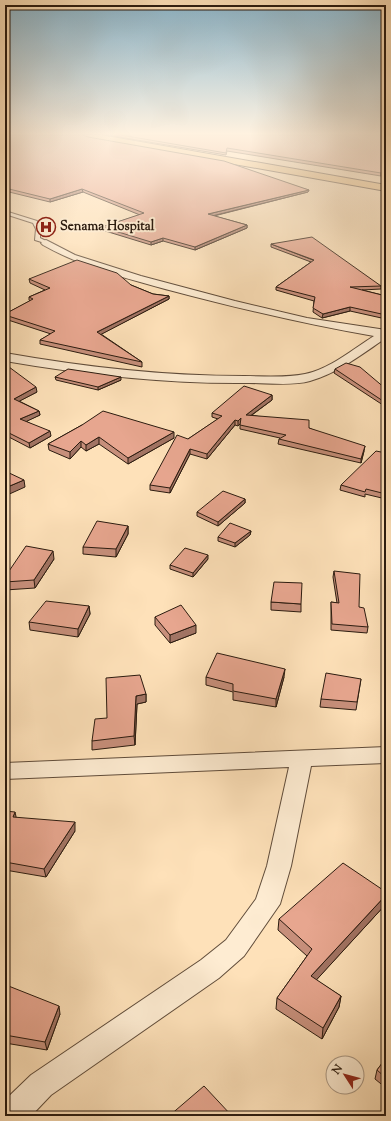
<svg xmlns="http://www.w3.org/2000/svg" width="391" height="1121" font-family="'Sorts Mill Goudy',serif">
	<style>
		.lines { fill: none; stroke-linecap: round; stroke-linejoin: round }
		.service-casing { stroke: #604c3a; stroke-width: 2 }
		.minor-casing { stroke: #604c3a; stroke-width: 2 }
		.primary-casing { stroke: #2b1b0f; stroke-width: 2 }
		.service { fill: #feecd2; fill-rule: evenodd }
		.minor { fill: #feecd2; fill-rule: evenodd }
		.primary { fill: #efc07c; fill-rule: evenodd }
		.wall { fill: #c78f7b; stroke: #2b1b0f }
		.shaded-wall { fill: #a27464; stroke: #2b1b0f }
		.building { fill: #e7a68f; stroke: #2b1b0f }
		.labels { text-anchor: middle; dominant-baseline: central; stroke-width: 4; stroke-linejoin: round; paint-order: stroke }
		.far-poi-label { font-size: 13px; font-weight: bold; fill: #2b1b0f; stroke: #feecd2; text-anchor: start }
	</style>
	<rect width="100%" height="100%" fill="#fee1b9"/>
	<filter id="stains"><feTurbulence type="fractalNoise" baseFrequency=".005" numOctaves="4"/><feColorMatrix values="0 0 0 0 .2 0 0 0 0 .09 0 0 0 0 .02 0 0 0 .5 -.17"/></filter>
	<radialGradient id="worn" r=".72"><stop offset=".6" stop-color="#630" stop-opacity="0"/><stop offset="1" stop-color="#630" stop-opacity=".3"/></radialGradient>
	<g class="lines">
		<g class="service-casing">
			<path id="service" d="M5,211l32,10 3,8v9l8,4v2l-13,-4 1,-11 -3,-6 -28,-9z"/>
		</g>
		<g class="minor-casing">
			<path id="minor" d="M46,240l29,15 66,21 94,25 72,17 79,12v8c-24,16 -48,35 -76,43 -17,5 -43,2 -61,2 -82,1 -163,-8 -244,-22v-8c79,14 159,23 239,23 19,0 42,2 61,-2 25,-5 48,-25 69,-38 -70,-12 -137,-28 -205,-46 -44,-12 -87,-23 -126,-45l-2,-2 2,-2z
				M386,747v16l-75,3 -20,100 -11,38 -36,52 -25,22 -168,117 -20,21h-26v-16l26,-25 170,-115 25,-20 30,-41 11,-33 22,-99 -284,12v-16z"/>
		</g>
		<g class="primary-casing">
			<path id="primary" d="M83,135h18l285,50v6l-298,-53z"/>
		</g>
		<use href="#service" class="service"/>
		<use href="#minor" class="minor"/>
		<use href="#primary" class="primary"/>
	</g>
	<path class="wall" d="M5,135l83,2 221,53 -1,2 -94,24 33,9v3l-52,22 -32,-9 -12,4 -49,-15v-3l38,-12 -57,-23 -33,10 -45,-11z
		M107,135h279l-5,41 -154,-25 -1,4z
		M271,244l110,42v3l-19,1 24,6v23l-36,-8 -28,7 -9,-6 1,-11 -38,-11v-3l35,-25 -40,-15z
		M29,279l102,6 22,9 16,2v3l-68,35 41,28v5l-102,-23v-4l11,-6 -46,-15v-5l25,-13 -1,-1v-3l16,-7 -15,-7z
		M5,364l32,28 -18,9 20,10 1,4 -14,6 25,15 -21,12 -25,-13z
		M335,369l51,20v18l-52,-34z
		M55,377l66,3 -23,10 -42,-10z
		M272,395v5l-20,15 57,13 55,23 -3,12 -83,-19 1,-5 1,-1 -40,-9v-5l-2,2 -3,-1 -28,34 -17,-5 -20,39 -20,-3v-5l38,-46 30,-20 -6,-2v-4z
		M82,425l92,13 -46,26 -29,-20 -13,7 -5,-4 -11,12 -21,-9 -1,-6z
		M386,453v46l-21,-5v3l-25,-7 1,-5z
		M245,499v4l-27,23 -21,-10v-4z
		M128,526v8l-12,23 -33,-3v-7z
		M251,531l-1,4 -15,12 -17,-6v-4z
		M54,559l-19,29 -30,2v-13z
		M208,559l-15,18 -23,-8v-4z
		M334,571l25,36 9,20 -1,6 -36,-3v-28l6,1 -4,-26z
		M271,602l30,2v8l-30,-2z
		M89,606l1,8 -12,23 -48,-7 -1,-8z
		M155,617l41,16 -26,10 -15,-18z
		M206,677h78l-8,30 -43,-7v-8l-27,-7z
		M361,679l-5,31 -36,-3 1,-8z
		M146,694v8l-9,2 -2,41 -43,5v-9l15,-23z
		M386,810v12l-3,-2 1,-8z
		M5,811l11,7 59,13 -29,46 -41,-7z
		M386,892v12l-70,76 25,16 -2,11 -17,32 -46,-30 1,-11 30,-42 -29,-26 1,-11z
		M5,987l55,27 -13,36 -42,-7z
		M386,1058v30l-11,-9 2,-9z"/>
	<path class="shaded-wall" d="M386,171v3l-5,2v-3z
		M82,189l1,3 -33,10v-3z
		M309,190l-1,2 -100,25v-3z
		M247,225v3l-52,22v-3z
		M163,238v3l-12,4v-3z
		M169,296v3l-71,37 -1,-4z
		M350,307v4l-28,7 1,-4z
		M121,377v3l-23,10v-3z
		M36,387l1,5 -23,12v-5z
		M272,395v5l-26,19v-4z
		M39,411l1,4 -19,9 -1,-5z
		M241,418v5l-3,3v-5z
		M235,420v5l-28,34v-5z
		M50,431l1,5 -21,12 -1,-5z
		M174,432v6l-46,26v-6z
		M99,437v7l-13,7v-6z
		M81,441v6l-11,12v-7z
		M365,446l-1,5 -3,12v-4z
		M190,449v5l-20,39v-5z
		M24,480l1,7 -20,9v-8z
		M245,499v4l-27,23v-4z
		M128,526v8l-12,23v-8z
		M251,531l-1,4 -15,12v-4z
		M53,551l1,8 -19,29 -1,-8z
		M208,555v4l-15,18v-4z
		M89,606l1,8 -12,23v-8z
		M196,625v8l-26,10v-8z
		M285,669l-1,8 -8,30v-8z
		M146,694v8l-9,2 -2,41 -1,-9 2,-40z
		M15,812l2,9 -4,-4z
		M75,822v9l-29,46 -2,-8z
		M386,895v9l-76,83 1,-11z
		M341,996l-2,11 -17,32 1,-11z
		M59,1006l1,8 -13,36 -2,-8z"/>
	<path class="building" d="M5,135h78l5,2 136,24 85,29 -101,24 39,11 -52,22 -32,-9 -12,4 -49,-15 42,-14 -62,-24 -32,10 -45,-11z
		M121,135h265v36l-5,2 -154,-25 -1,5z
		M312,237l69,49 -31,1 36,9v19l-36,-8 -27,7 -10,-6 2,-11 -39,-10 38,-27 -43,-16z
		M77,260l40,13 14,12 22,9 16,2 -72,36 45,30 -102,-22 15,-9 -50,-16v-1l28,-15 -4,-2 21,-9 -21,-9z
		M346,363l14,4 26,22v14l-51,-34z
		M5,364l31,23 -22,12 25,12 -19,8 30,12 -21,12 -24,-12z
		M68,369l53,8 -23,10 -43,-10z
		M244,386l28,9 -26,20 63,5v8l56,18 -4,13 -82,-20 7,-4 -46,-10 1,-7 -3,3 -3,-1 -28,34 -17,-5 -20,39 -20,-3 27,-50 11,4 34,-23 -10,-3z
		M103,411l71,21 -46,26 -29,-21 -13,8 -5,-4 -11,11 -22,-8 34,-19z
		M376,451l10,2v41l-20,-5 -1,3 -24,-7z
		M5,471l19,9 -19,8z
		M223,491l22,8 -27,23 -21,-10z
		M97,521l31,5 -12,23 -33,-2z
		M230,523l21,8 -16,12 -17,-6z
		M26,546l27,5 -19,29 -29,2v-5z
		M185,548l23,7 -15,18 -23,-8z
		M334,571l26,3 -1,33 5,1 4,19 -36,-3 -1,-22 8,1z
		M274,582l28,1 -1,21 -30,-2z
		M46,601l43,5 -11,23 -49,-7z
		M181,605l15,20 -26,10 -15,-18z
		M217,653l68,16 -9,30 -43,-8v-7l-27,-7z
		M326,673l35,6 -4,23 -36,-3z
		M140,675l6,19 -10,2 -2,40 -42,5 3,-22 12,-1 -1,-40z
		M5,811l10,1 -2,5 62,5 -31,47 -39,-7z
		M343,863l43,29v3l-75,81 30,20 -18,32 -46,-30 35,-49 -33,-30z
		M6,985l53,21 -14,36 -40,-7v-48z
		M386,1058v20l-9,-8z
		M204,1086l28,30h-63z"/>
	<linearGradient id="sky" x2="0" y2="1"><stop stop-color="#8bb8d0"/><stop offset="0.46" stop-color="#fff2e0"/><stop offset="1" stop-color="#fff2e0" stop-opacity="0"/></linearGradient>
	<rect width="391" height="291" fill="url(#sky)"/>
	<defs>
		<g id="hospital-ring" transform="scale(1)"><circle r="9.5" fill="#feecd2" stroke="#8f2418" stroke-width="1.5"/><path d="M-5-5h3v3.5h4V-5h3V5h-3V1.5h-4V5h-3Z" fill="#8f2418"/></g>
	</defs>
	<g fill-rule="evenodd">
		<use href="#hospital-ring" x="46" y="227"/>
	</g>
	<g class="labels">
		<g class="far-poi-label">
			<text x="60" y="227">Senama Hospital</text>
		</g>
	</g>
	<rect width="391" height="1121" fill="none" stroke="#fee1b9" stroke-width="20"/>
	<rect x="6" y="6" width="379" height="1109" fill="none" stroke="#2b1b0f" stroke-width="2"/>
	<rect x="10" y="10" width="371" height="1101" fill="none" stroke="#2b1b0f"/>
	<g transform="translate(345 1075) rotate(306)"><circle r="19" fill="#feecd2" stroke="#aa9884"/>
	<path d="M0-3L7 15L0 10L-7 15Z" fill="#8f2418"/>
	<text y="-6" font-size="11" font-weight="bold" text-anchor="middle" fill="#2b1b0f">N</text>
	</g>
	<rect width="100%" height="100%" filter="url(#stains)"/>
	<rect width="100%" height="100%" fill="url(#worn)"/>
</svg>
